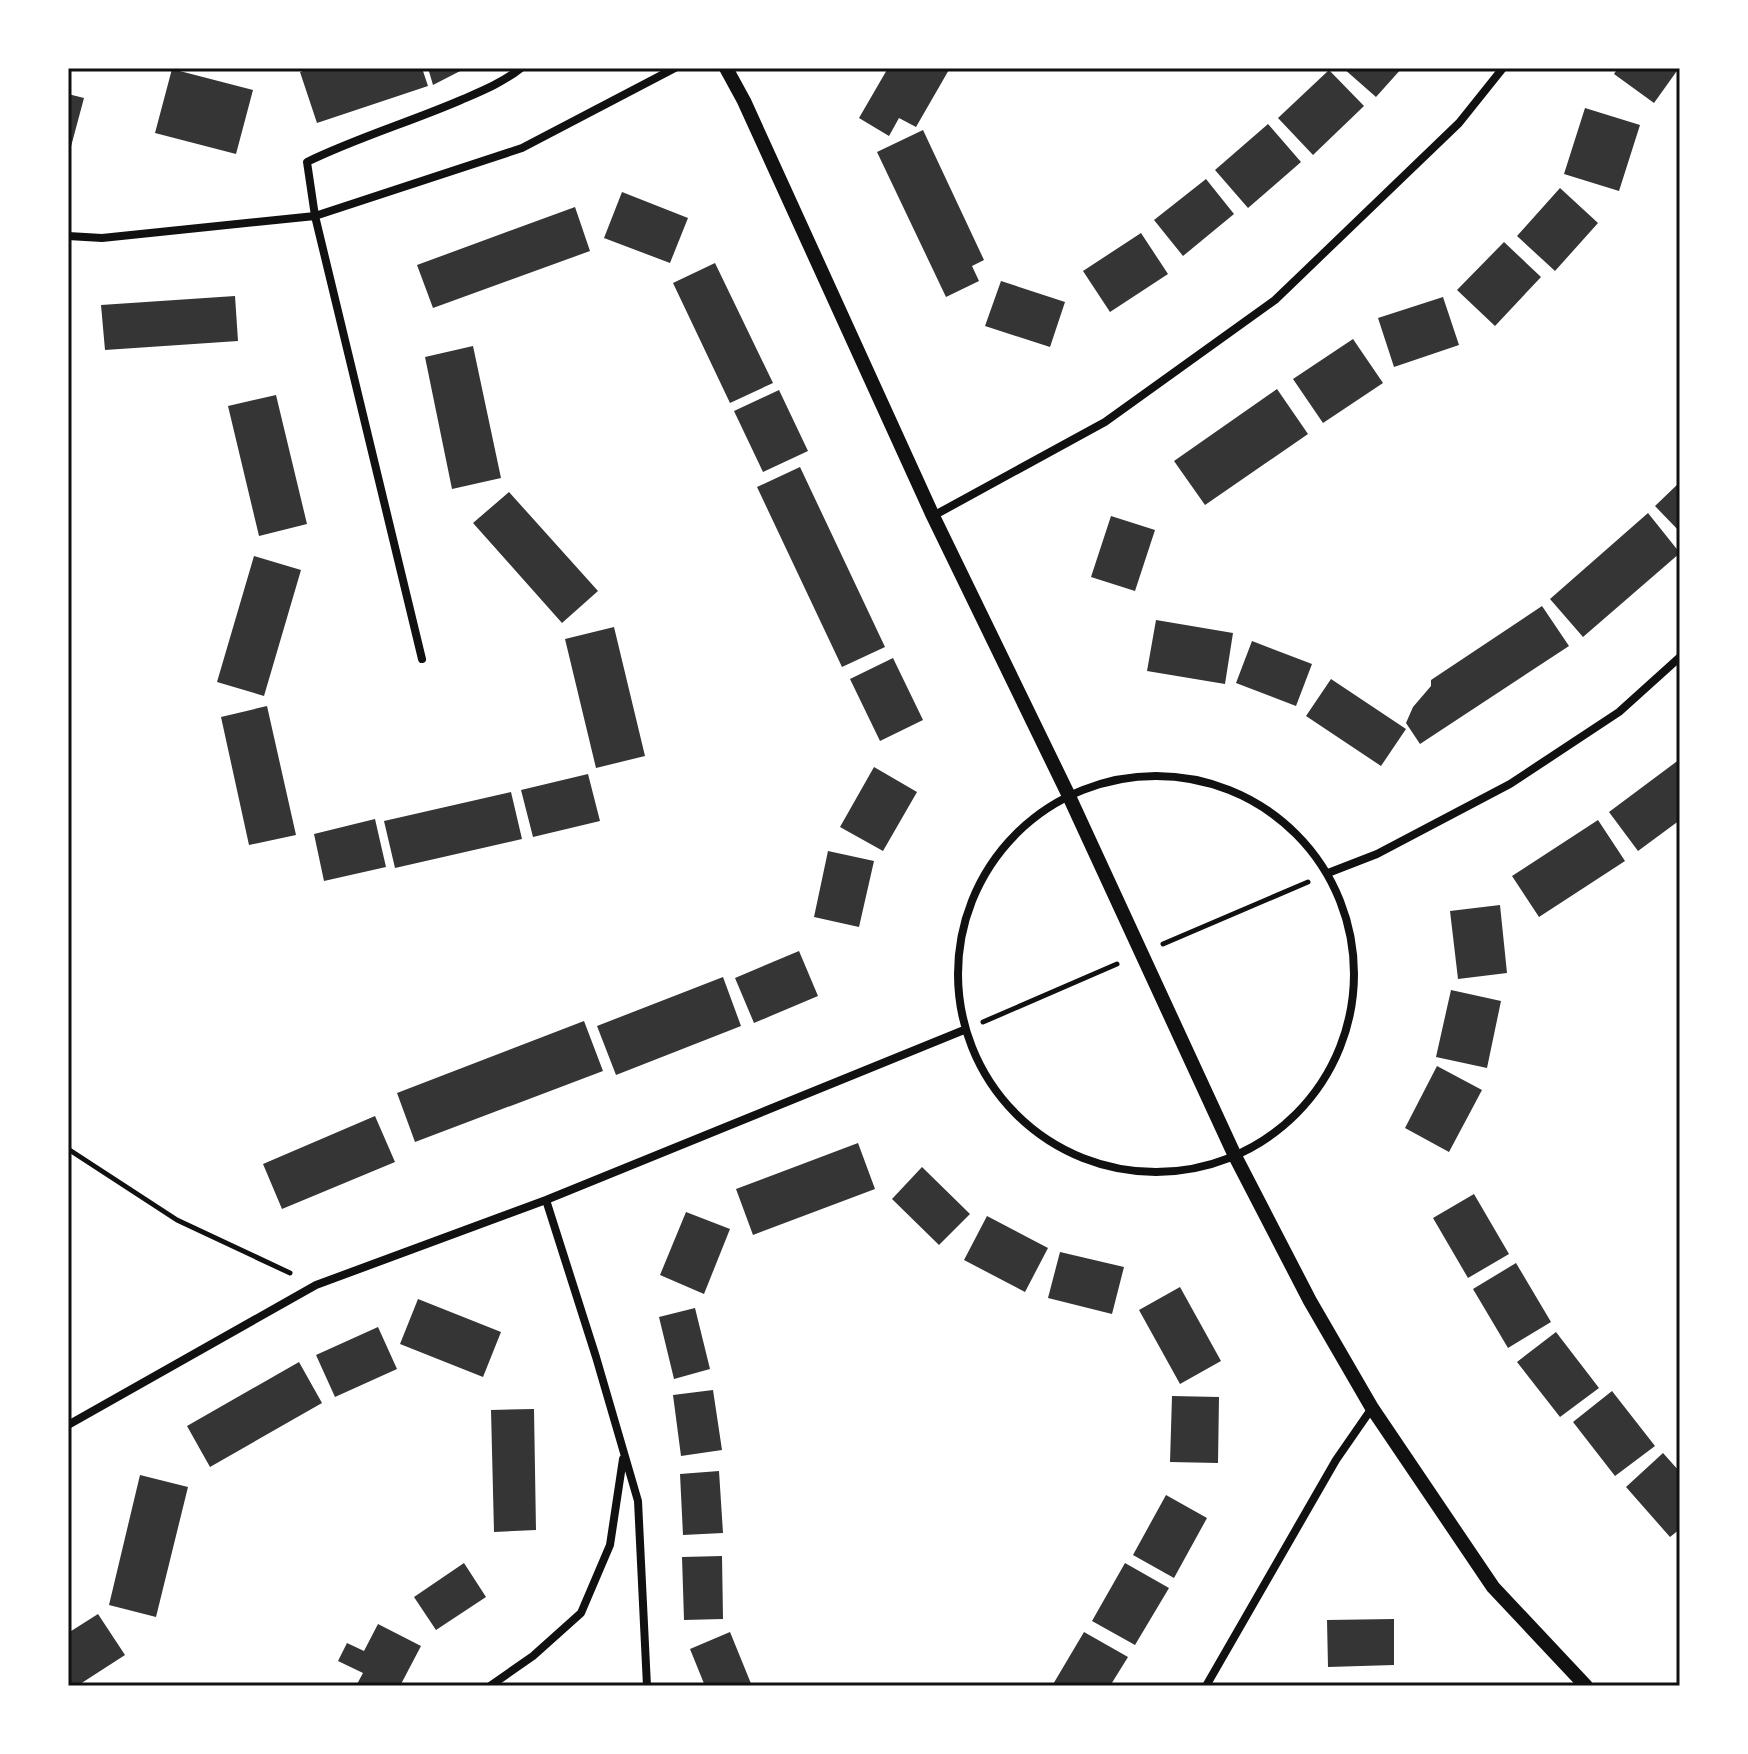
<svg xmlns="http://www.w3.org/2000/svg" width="1748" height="1754" font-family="'Roboto Serif',serif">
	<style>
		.building { fill: #353535 }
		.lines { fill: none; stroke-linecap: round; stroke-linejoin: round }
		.path { stroke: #111; stroke-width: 5 }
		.minor { stroke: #111; stroke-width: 8 }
		.tertiary { stroke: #111; stroke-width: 14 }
		.neatline { fill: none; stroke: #111; stroke-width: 3 }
	</style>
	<rect width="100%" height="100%" fill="#fff"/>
	<path class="building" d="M311,68h111l6,18 -111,37 -17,-51z
		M428,68h38l-33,17z
		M888,68h62l-34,59 -17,-9 -10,18 -30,-18z
		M1343,68h59l-26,29z
		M1618,68h61l-25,35 -40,-29z
		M172,69l81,21 -17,64 -81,-21z
		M1329,70l35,36 -51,49 -35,-37z
		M68,94l16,4 -15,56 -1,-1z
		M1585,108l55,17 -21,66 -55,-17z
		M1268,124l33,38 -53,46 -33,-38z
		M923,130l61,130 -12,6 7,15 -33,16 -69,-145z
		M1206,179l28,35 -51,42 -29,-36z
		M1560,188l38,35 -43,48 -38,-35z
		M622,192l66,26 -18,45 -66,-25z
		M575,207l15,44 -157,57 -16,-43z
		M1141,233l27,41 -58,38 -27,-41z
		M1504,242l37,35 -46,49 -38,-36z
		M715,263l58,120 -43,20 -57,-120z
		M1001,281l64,21 -15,45 -65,-21z
		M235,296l3,45 -133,9 -4,-45z
		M1443,297l16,48 -65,22 -16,-49z
		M1353,339l30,44 -60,40 -30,-44z
		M473,346l28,132 -49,11 -27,-132z
		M1277,389l31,45 -103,71 -31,-44z
		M779,390l29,61 -45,21 -29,-61z
		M276,395l31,129 -48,12 -31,-130z
		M800,467l85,180 -43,20 -85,-180z
		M1680,482v50l-25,-26z
		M509,492l89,99 -36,32 -89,-100z
		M1648,513l32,40 -97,84 -33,-38z
		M1111,516l44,14 -20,61 -44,-14z
		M254,556l47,14 -37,126 -47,-14z
		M1542,606l27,40 -149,98 -14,-21 7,-16 18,-21v-6z
		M1156,620l77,13 -8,51 -78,-13z
		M614,627l31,129 -49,12 -31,-129z
		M1252,641l60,23 -16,42 -60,-23z
		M893,658l30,62 -43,21 -30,-62z
		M1331,679l75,50 -25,37 -75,-50z
		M267,706l29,129 -47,10 -28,-128z
		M1680,759v61l-42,31 -29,-39z
		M874,767l43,25 -34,59 -43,-24z
		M588,774l12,47 -67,16 -12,-47z
		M511,792l11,47 -127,29 -11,-47z
		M375,819l11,48 -62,14 -10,-47z
		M1598,820l27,41 -86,56 -27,-41z
		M828,851l46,10 -15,66 -45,-10z
		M1500,905l7,68 -49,6 -8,-68z
		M799,951l19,45 -64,27 -19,-45z
		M723,977l18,49 -125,49 -19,-49z
		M1451,990l50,11 -14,67 -51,-11z
		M584,1021l19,50 -188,71 -18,-49z
		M1437,1066l45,24 -33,62 -44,-24z
		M375,1116l20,46 -113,47 -19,-45z
		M858,1143l17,46 -122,46 -17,-46z
		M922,1167l48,47 -31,31 -47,-46z
		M1474,1194l35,60 -41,24 -35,-60z
		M686,1212l44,17 -26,65 -44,-19z
		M987,1216l61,32 -23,44 -61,-32z
		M1060,1252l64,15 -12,47 -64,-16z
		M1516,1263l35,59 -43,26 -35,-59z
		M1180,1287l41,74 -41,23 -41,-74z
		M418,1299l83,33 -18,45 -83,-33z
		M695,1308l15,61 -36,10 -15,-62z
		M378,1327l19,42 -62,28 -19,-42z
		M1556,1332l43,56 -39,29 -43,-55z
		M299,1362l23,41 -112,64 -23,-41z
		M713,1390l9,60 -41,6 -8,-61z
		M1612,1391l43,55 -40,30 -42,-54z
		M1172,1396l47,1 -1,66 -48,-1z
		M534,1409l2,121 -42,2 -3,-122z
		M1663,1453l17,19v57l-10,8 -44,-50z
		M719,1471l4,62 -40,2 -3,-61z
		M140,1475l48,12 -32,130 -47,-12z
		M1166,1495l41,23 -33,60 -41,-23z
		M722,1556l1,63 -39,1 -2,-63z
		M464,1563l22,34 -50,33 -22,-33z
		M1125,1563l44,25 -34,57 -43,-24z
		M98,1614l27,41 -48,31h-9v-53z
		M1394,1619v46l-66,2 -1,-47z
		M378,1624l43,22 -21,40h-44l7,-13 -25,-12 9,-18 17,8z
		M730,1632l22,54h-47l-15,-37z
		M1084,1632l44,25 -18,29h-58z"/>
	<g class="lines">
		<path class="path" d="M1163,944l145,-62
			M983,1022l134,-58
			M68,1149l109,71 113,53"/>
		<path class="minor" d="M68,236l34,2 213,-22 207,-68 153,-80
			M933,516l172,-94 170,-122 184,-177 44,-55
			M422,659l-107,-443 -8,-54c49,-24 103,-40 154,-62 21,-9 41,-17 60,-32
			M958 974a198 198 0 1 1 396 0a198 198 0 1 1-396 0Z
			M1328,873l49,-19 133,-70 109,-72 61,-55
			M546,1200l50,157 42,144 9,185
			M68,1425l248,-140 230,-85 418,-170
			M490,1686l43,-30 48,-43 29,-68 13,-86
			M1206,1686l130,-226 36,-52"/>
		<path class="tertiary" d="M726,68l18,33 189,415 135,278 167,362 75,145 62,107 121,179 93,99"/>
	</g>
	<rect width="1748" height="1754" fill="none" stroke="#ffffff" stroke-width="140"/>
	<rect x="70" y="70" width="1608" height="1614" class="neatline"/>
</svg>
